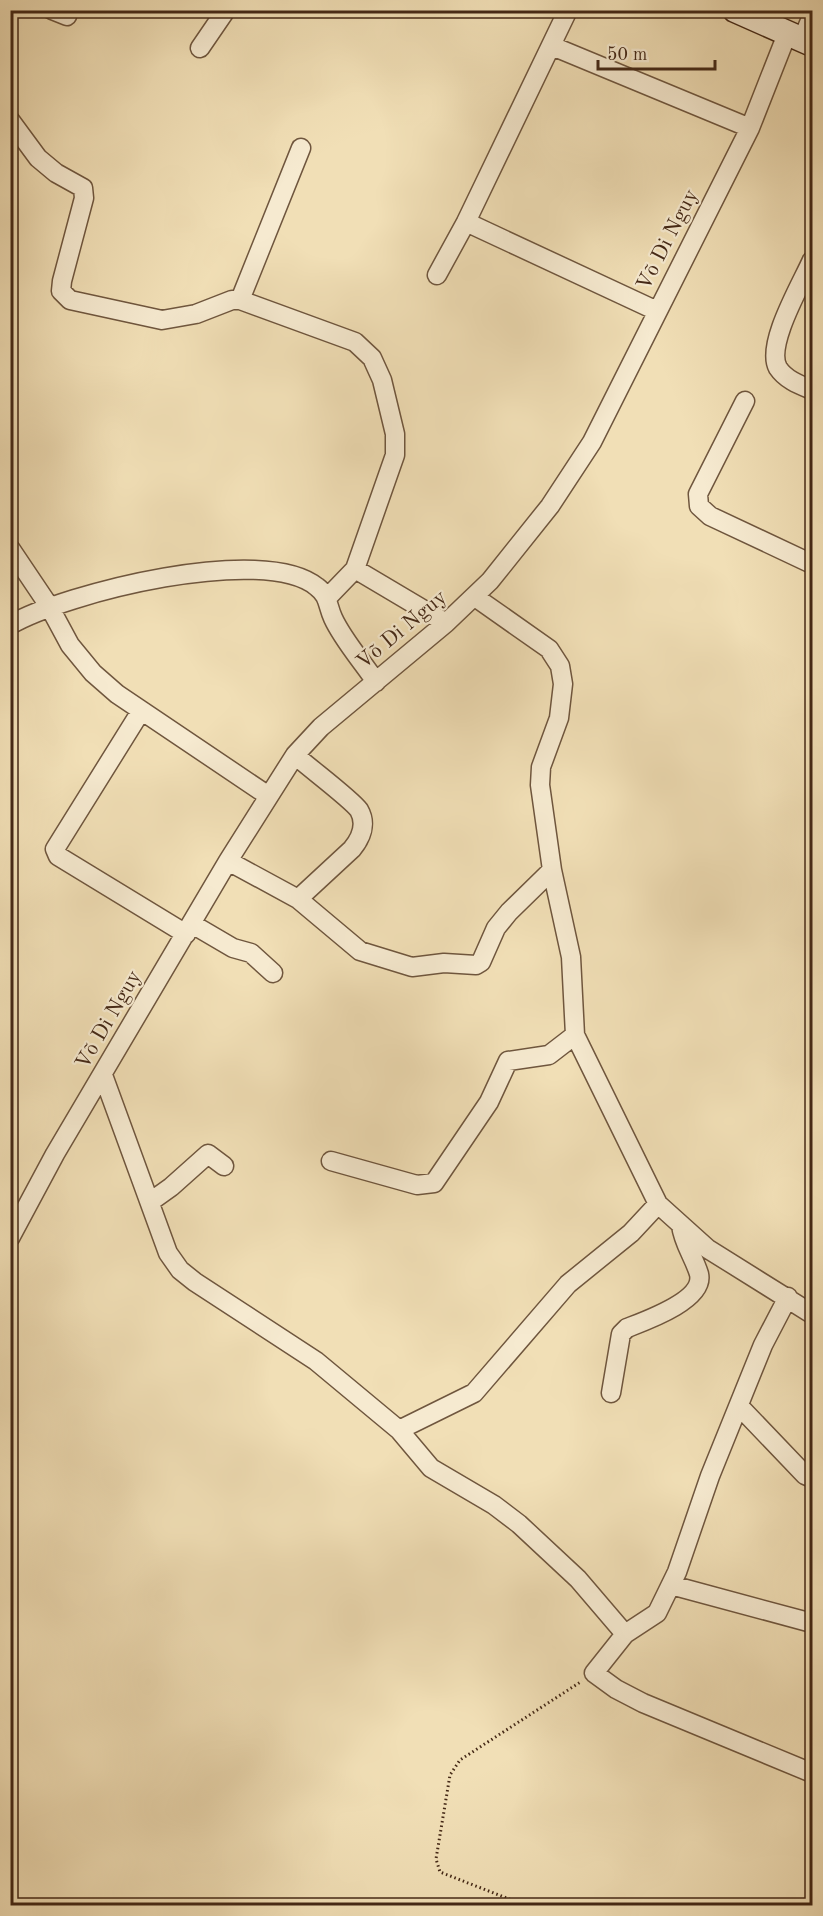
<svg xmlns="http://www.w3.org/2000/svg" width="823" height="1916" font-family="'Old Standard TT',serif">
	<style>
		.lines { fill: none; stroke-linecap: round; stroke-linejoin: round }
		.street-casing { stroke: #6f563e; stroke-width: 21 }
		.secondary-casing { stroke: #442816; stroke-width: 27 }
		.path { stroke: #442816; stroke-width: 3; stroke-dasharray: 1.5 3; stroke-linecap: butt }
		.street { stroke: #f6ead0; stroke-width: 18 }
		.secondary { stroke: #f6ead0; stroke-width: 24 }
		.labels { text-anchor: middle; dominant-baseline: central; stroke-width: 4.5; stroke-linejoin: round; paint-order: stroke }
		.street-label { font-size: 21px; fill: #442816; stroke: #f6ead0 }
	</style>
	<rect width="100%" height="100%" fill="#f1dfb6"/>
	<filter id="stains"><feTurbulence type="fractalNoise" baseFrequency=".00333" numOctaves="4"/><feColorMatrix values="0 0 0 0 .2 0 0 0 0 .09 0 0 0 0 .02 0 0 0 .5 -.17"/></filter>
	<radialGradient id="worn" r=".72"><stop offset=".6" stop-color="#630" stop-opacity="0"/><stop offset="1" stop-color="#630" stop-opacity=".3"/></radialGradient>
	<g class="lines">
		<g class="street-casing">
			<path id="street" d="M52,10l15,6 2,-6
				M802,40l10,-24
				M552,46l198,82
				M200,48l26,-38
				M10,120l28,38 18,15 27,15 1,10 -22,83 -1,10 9,9 92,20 34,-6 36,-14h8l115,42 17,16 10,22 13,54v21l-40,114 -27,28
				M466,222l191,89
				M812,260c-10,23 -47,85 -34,108 8,12 22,17 34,22
				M437,275l29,-53 102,-212
				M240,300l61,-152
				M745,401l-47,93 1,12 11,10 102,48
				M10,548l39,58 21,39 23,28 24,21 150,101
				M355,569l91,54
				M475,597l74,52 11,17 3,18 -4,34 -18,49 -1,18 12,85 19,87 4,78 83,169 50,45 104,65
				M10,625c55,-32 254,-82 307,-38 12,9 10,18 16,31 10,22 29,43 43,64
				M141,711l-86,138 3,7 128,78
				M295,755c13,12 56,44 64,55 8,14 2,28 -7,39l-54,50
				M228,861l70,38 62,52 52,16 32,-4 32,2 5,-3 15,-34 13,-16 43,-42
				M192,924l41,24 18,5 22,20
				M103,1075l65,178 12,17 15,12 121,79 83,69 32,38 63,37 25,19 59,55 47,55
				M331,1161l86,24 17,-2 55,-81 19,-41 41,-6 26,-20
				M150,1202l21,-15 37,-33 16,12
				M10,1238l45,-84 173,-293 67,-106 26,-28 125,-104 44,-42 60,-75 42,-64 158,-314 37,-94
				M788,1297l-25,48 -53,131 -33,96 -20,41 -32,21 -31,39 22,16 27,14 169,70
				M611,1393l10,-59 6,-6c18,-7 78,-28 72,-54 -5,-17 -16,-31 -18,-49
				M739,1406l66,69 7,3
				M399,1430l75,-37 94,-109 63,-51 27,-29
				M671,1585l141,38"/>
		</g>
		<g class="secondary-casing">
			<path id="secondary" d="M735,10l77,34"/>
		</g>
		<path class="path" d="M527,1906l-87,-34 -4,-13 14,-84 10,-15 122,-79"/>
		<use href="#street" class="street"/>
		<use href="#secondary" class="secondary"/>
	</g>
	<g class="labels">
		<g class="street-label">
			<text transform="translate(668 240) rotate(-63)">Võ Di Nguy</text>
			<text transform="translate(402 630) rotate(-40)">Võ Di Nguy</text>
			<text transform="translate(109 1020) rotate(-60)">Võ Di Nguy</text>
		</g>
	</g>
	<rect width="823" height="1916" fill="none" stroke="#f1dfb6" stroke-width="36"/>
	<rect x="12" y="12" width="799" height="1892" fill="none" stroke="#442816" stroke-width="3"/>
	<rect x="18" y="18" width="787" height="1880" fill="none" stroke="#442816" stroke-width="1.5"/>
	<path d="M598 60v9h117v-9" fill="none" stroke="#442816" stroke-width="3"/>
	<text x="607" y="60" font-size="18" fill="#442816" stroke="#f6ead0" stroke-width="4.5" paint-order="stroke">50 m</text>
	<rect width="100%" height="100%" filter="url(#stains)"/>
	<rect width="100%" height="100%" fill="url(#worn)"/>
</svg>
